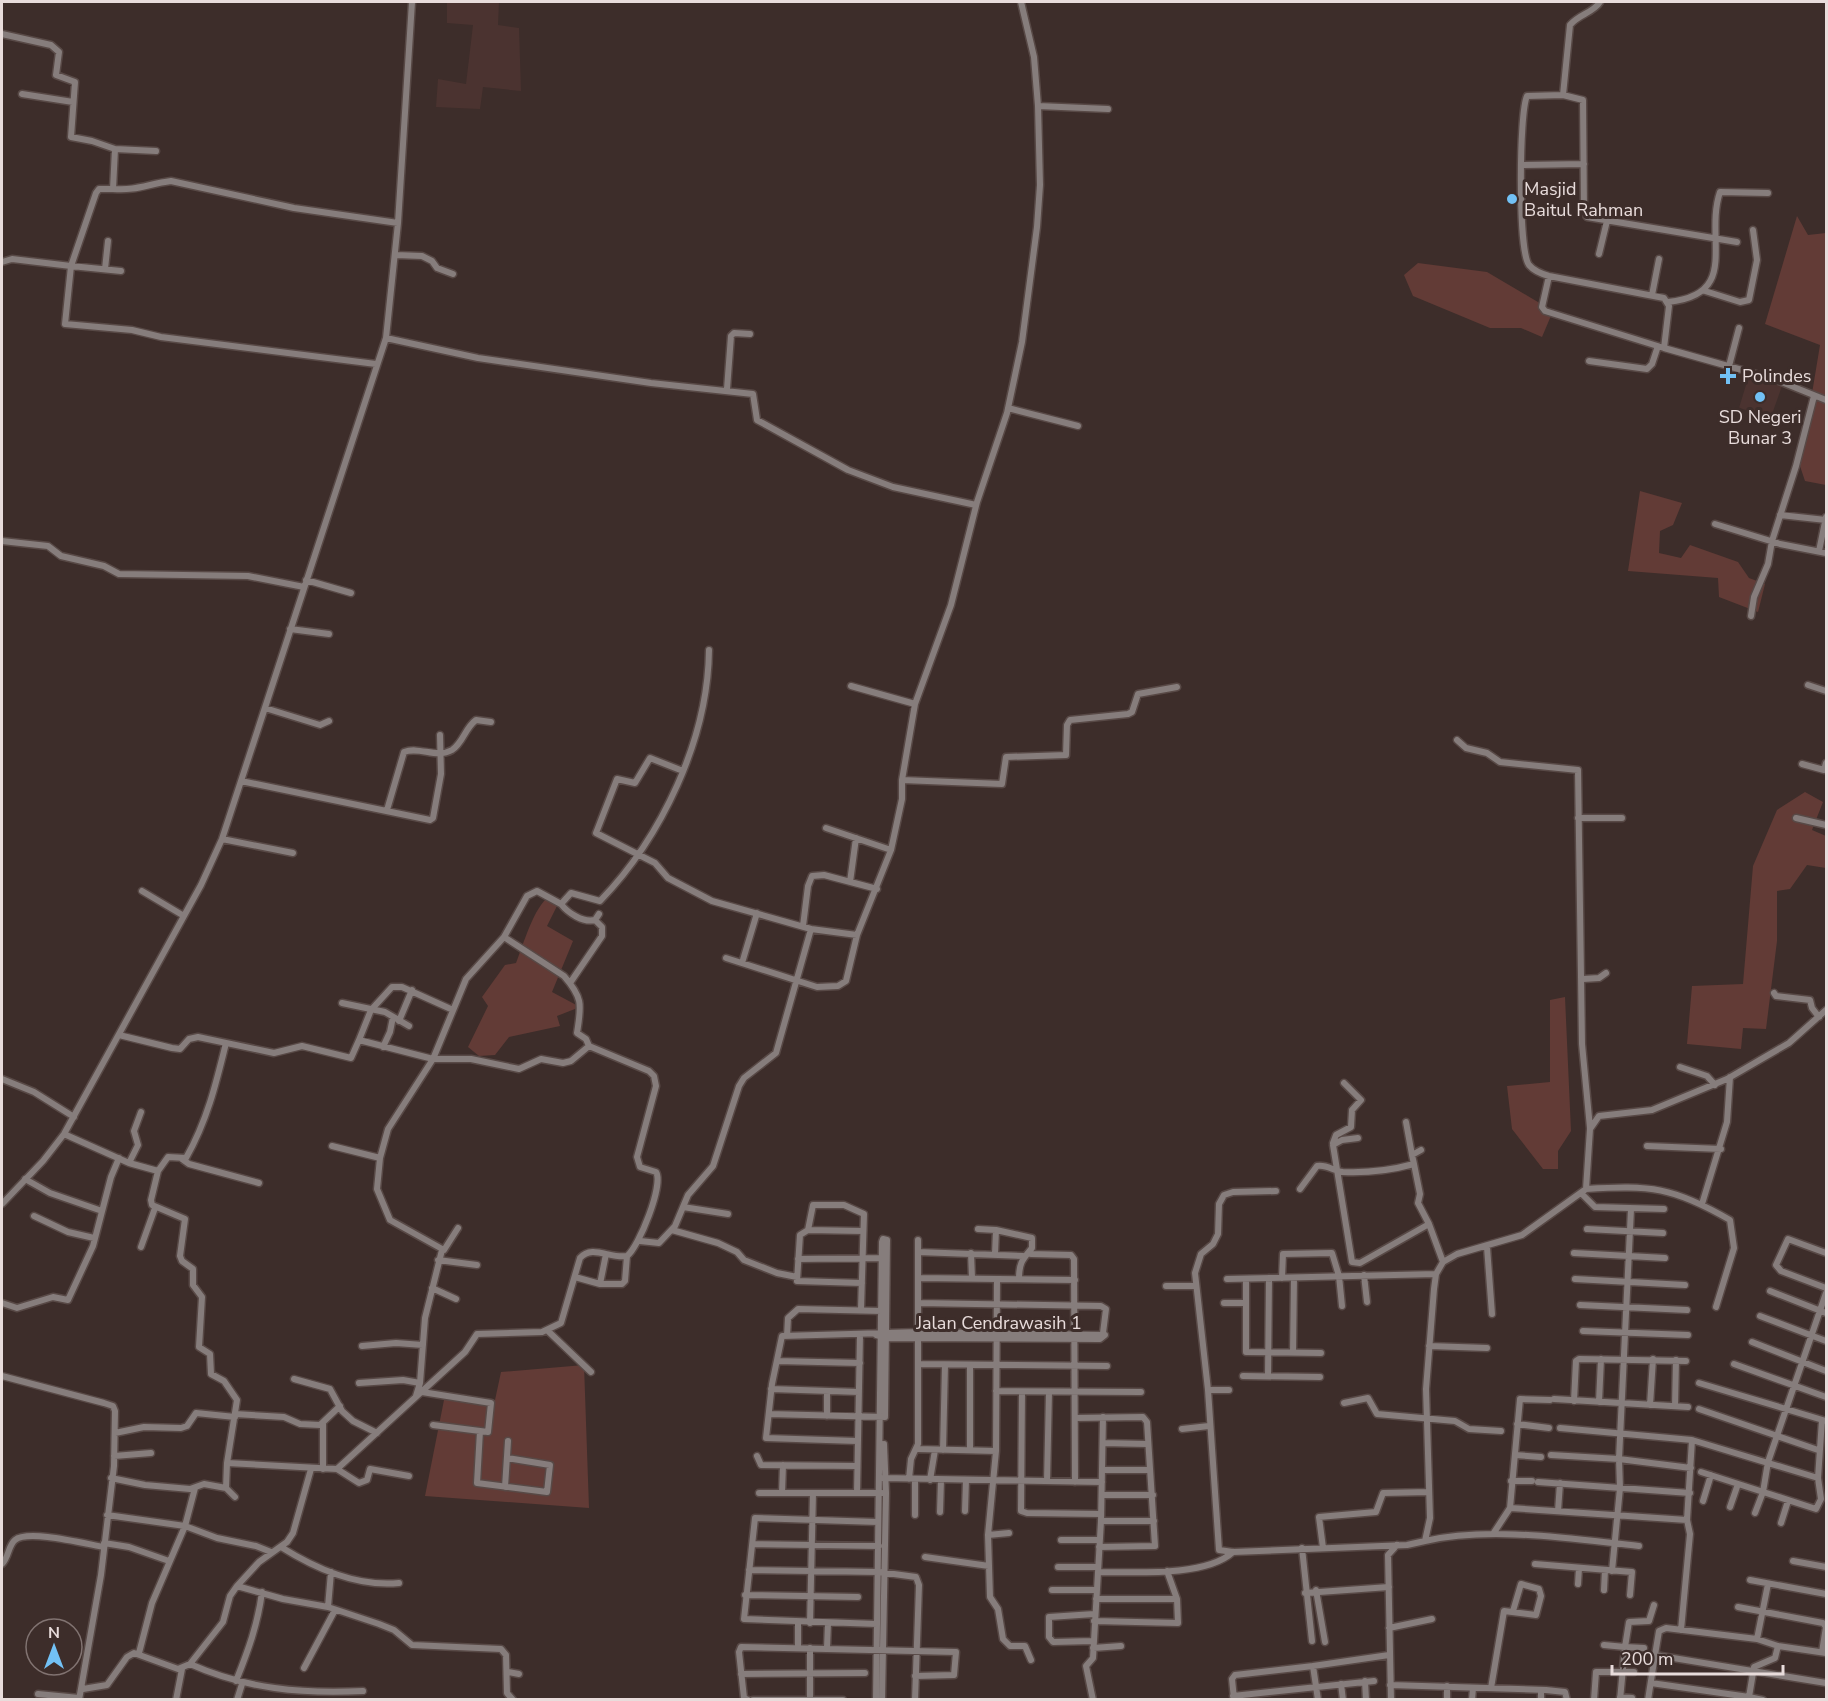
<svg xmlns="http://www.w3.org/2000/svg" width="1828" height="1701" font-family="'Nunito Sans',sans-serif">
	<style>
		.built { fill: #4b3330 }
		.green { fill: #623b36 }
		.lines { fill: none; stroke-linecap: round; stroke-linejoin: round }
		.street-casing { stroke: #584946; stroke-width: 9 }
		.street { stroke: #867d7c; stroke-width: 6 }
		.poi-dot { fill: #72c1f5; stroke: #3d2d2a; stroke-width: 2 }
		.labels { text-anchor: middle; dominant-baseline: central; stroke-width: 6; stroke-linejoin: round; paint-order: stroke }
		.poi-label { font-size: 18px; fill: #e8dcdb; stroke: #3d2d2a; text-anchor: start }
		.street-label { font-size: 18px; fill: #e8dcdb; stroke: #3d2d2a }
	</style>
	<rect width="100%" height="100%" fill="#3d2d2a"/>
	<path class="built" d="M447,2h52l-1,23 21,3 2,63 -38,-4 -3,22 -44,-2 2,-28 28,5 7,-59 -26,-2z
		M1749,375l33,11 -11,31 -32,-9z"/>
	<path class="green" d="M1797,216l11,19 18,-2v252l-21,-4 -5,-15 20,-121 -55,-21z
		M1418,263l69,9 66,39 -11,26 -21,-9h-31l-77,-32 -9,-21z
		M1640,491l42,12 -9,22 -13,6 -1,22 22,5 9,-13 48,17 11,16 16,6 -7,28 -39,-15 -1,-19 -90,-7z
		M1805,792l18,10 -11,28 14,6v32l-19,-3 -17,24 -13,2v50l-11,88 -23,-1 -2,21 -54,-5 5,-58 51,-2 10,-118 24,-56z
		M546,899l11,7 -10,20 26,15 -21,51 28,15 -23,9 3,10 -51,11 -14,18 -16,1 -11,-9 20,-41 -6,-9 23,-32 11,-2c8,-20 16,-50 30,-64z
		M1565,997l6,134 -13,20v18h-15l-31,-40 -5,-43 43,-4v-82z
		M584,1365l5,143 -164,-12 19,-96h51l6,-28z"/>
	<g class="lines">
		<g class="street-casing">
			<path id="street" d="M1021,2l13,55 4,49 70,3
				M2,34l49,11 8,7 -3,23 19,7 -4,55 21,4 23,8 -2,40c23,2 35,-5 58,-8l123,27 104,15
				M22,94l51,8
				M1563,95l7,-70c9,-11 23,-12 30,-23
				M115,149l41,2
				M1522,165l62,-1
				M113,189h-14l-3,4 -25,73 50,5
				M1737,242l-150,-25 -3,-5 -1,-112 -20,-5 -36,1c-8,17 -9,154 2,169 5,6 13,9 20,11l115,22 5,8 -5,42 110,31 52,21
				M1599,254l8,-33
				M396,255l26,1 10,5 5,7 16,6
				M2,262l10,-3 59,7 -6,58 67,6 29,7 215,27
				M105,269l3,-28
				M1549,276l-7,31 3,4 119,37
				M1705,291l35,11 9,-2 8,-40 -4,-30
				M1652,295l7,-36
				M1668,302c73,-7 36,-63 52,-110l48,1
				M386,338l92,20 173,25 102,11 4,26 91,50 45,17 83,18
				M1589,361l58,8 5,-5 6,-18
				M1729,366l10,-38
				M727,389l4,-53 3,-3 16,1
				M1008,408l70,18
				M1780,515l46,5
				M1715,524l65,20 46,9
				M2,541l46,5 13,10 43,10 15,8 129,2 56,11
				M1819,551l7,-34
				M306,580l45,13
				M1751,616l3,-19 14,-33 4,-23 24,-75 18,-70
				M290,629l39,5
				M1808,685l18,6
				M851,686l64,18
				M265,708l55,17 9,-4
				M1457,740l9,8 21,5 13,9 78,8 4,274 8,84
				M1802,764l22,6 2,-7
				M683,771l-33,-13 -15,25 -18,-4 -21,54 59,30 13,15 44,23 99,28
				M902,780l100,4 4,-27 60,-2 1,-30 3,-5 58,-6 4,-2 6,-18 39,-7
				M241,781l189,39 3,-2 8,-44 -1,-39
				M387,810l17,-58c16,-6 32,7 48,-2 11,-7 13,-22 24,-30l15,2
				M1578,818h44
				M1796,818l30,7
				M826,828l65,22
				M222,839l71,14
				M850,882l6,-44
				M142,891l42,25
				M561,904c7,9 22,19 34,16l4,-6
				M803,926l5,-40 4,-10 12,-1 53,14
				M726,958l91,29 21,-1 8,-5 11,-46
				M742,963l15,-50
				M1583,979l16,-1 7,-5
				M570,983l32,-47v-9l-7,-7
				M1774,993l2,3 34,4 2,8 7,9
				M342,1003l43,9 24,14
				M399,1021l13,-31
				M119,1035l53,13 8,1 9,-10 9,-2 76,16 28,-7 49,12 8,-18 74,19h38l48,10 22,-10 22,4 8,-2 18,-15 -3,-7 -9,-6c4,-27 7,-34 -13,-57l-60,-39
				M359,1040l12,-30 21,-23h10l51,23
				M383,1047l7,-15 3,-15
				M1680,1067l27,9 8,9
				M2,1079l32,13 40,25
				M1406,1122l6,33
				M64,1134l65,29 29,8 -7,29 1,5 33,14 -5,37 2,5 11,8v16l9,12 -3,50 11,7 1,20 13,7 13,19 -10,63 110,6 128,-117 12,-18 65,-2 19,-9 19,-65c12,-14 30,1 47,-2 12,-9 37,-72 29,-84l-16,-5 -3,-10 19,-71 -2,-10 -5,-5 -60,-25
				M1358,1138l-16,2 -9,5 19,117 8,1 69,-39
				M1333,1143l3,-8 15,-8 1,-17 9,-10 -17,-17
				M332,1146l48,12
				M1647,1146l74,3
				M182,1159l7,5 70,19
				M129,1163l9,-18 -4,-14 7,-19
				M1414,1164l6,30 -2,9 11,21 14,38
				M158,1171l10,-14 18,1c21,-37 30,-74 40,-115
				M25,1179l25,14 52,18
				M1300,1189l17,-23c10,-2 16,5 26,6 23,1 49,-2 71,-8l-2,-9 9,-5
				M1586,1189c65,-4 87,-2 144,31l4,28 -18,59
				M1276,1191l-43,1 -9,3 -5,9 -1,30 -5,10 -12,10 -6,19 13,117 11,160 14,2 174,-7 18,-4 5,-23 -4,-129 8,-100 2,-15 7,-12 14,-8 65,-19 64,-46 4,-60 9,-13 53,-6 75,-31 62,-36 37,-33
				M1581,1193l14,14 69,2
				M2,1204l41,-43 21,-27 137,-249 21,-46 164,-501 12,-115 14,-221
				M1702,1204l25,-82 3,-45
				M683,1207l45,7
				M34,1216l34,16 26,6
				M458,1228l-14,22 -54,-30 -13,-31 3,-31 8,-29 45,-70 33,-80 38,-42 23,-41 10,-5 24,13 10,-11 29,8c62,-64 108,-162 109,-251
				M978,1229l18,1 -1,24
				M1587,1229l76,4
				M672,1230l46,13 19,9 7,8 33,13 20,4
				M808,1230l55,1
				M996,1230l36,8v10c-10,12 -13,15 -13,31
				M640,1241l19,2 16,-17 13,-31 25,-29 26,-80 5,-8 32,-25 35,-124 46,6 34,-85 11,-51v-19l13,-76 36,-99 26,-103 30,-89 15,-71 15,-115 3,-42 -2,-79
				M141,1247l14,-39
				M1487,1247l5,67
				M918,1252l105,4
				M971,1253l1,25
				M1574,1253l91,5
				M1826,1253l-38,-14 -12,26 5,6 45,17
				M1031,1254l40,1 3,4 1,223
				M798,1259l84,-1
				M438,1260l39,5
				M1364,1275l3,27
				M575,1277l25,7h22l3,-3 2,-25
				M918,1278l157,2
				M1282,1278l1,-24 49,-1 7,23 3,30
				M997,1279l-1,172 -8,84 2,62 8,12 5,30 7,7h15l6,14
				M1227,1279l209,-5
				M1246,1279v73l75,1
				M1575,1279l110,6
				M600,1284l6,-30
				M1166,1286h29
				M432,1288l24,11
				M1770,1291l56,22
				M2,1303l15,5 36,-11 15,3 25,-54 18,-69 8,-19
				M919,1303l182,3 5,3 -3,24
				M1224,1303h21
				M1580,1305l107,5
				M861,1309l3,-95 -20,-9h-31l-5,25 -8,5 -3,46 65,2
				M1760,1316l66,25
				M548,1331l43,41
				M1583,1331l105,4
				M787,1336l1,-18 10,-9 84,2
				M1752,1342l74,29
				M362,1346l34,-3 27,2
				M1429,1346l58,2
				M1293,1352l1,-74
				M777,1361l83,2
				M920,1364l187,2
				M1734,1364l92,33
				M970,1365v85
				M1268,1375l1,-97
				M2,1376l102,27 9,3 2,5 -1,55 -13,109 -22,125
				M1243,1376l77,1
				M294,1379l36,10 12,22 11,10 24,12
				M359,1383l44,-3 17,3
				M1699,1383l127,38
				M771,1389l88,3
				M1208,1390h21
				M827,1391v25
				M996,1391l145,1
				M422,1392l69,11 -3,29 -55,-7
				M1022,1392l-1,119 6,2 74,1
				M416,1396l4,-13 5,-65 17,-68
				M1554,1399l134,8
				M1574,1401l2,-40 3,-2 107,2
				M1599,1402l2,-43
				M1344,1403l24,-5 9,16 78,7 14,8 32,2
				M1650,1405l3,-46
				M1675,1406l1,-46
				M1699,1409l119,41
				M235,1414l49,3 16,7 20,1 20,-19
				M769,1414l116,3
				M885,1416l2,-176
				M1075,1418l68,-1 4,5 8,124 -56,1
				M323,1424v45
				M1517,1424l32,4
				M1560,1428l132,12 126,38
				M1182,1429l27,-3
				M480,1431l-3,52 70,9 3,-27 -43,-7
				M115,1433l29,-6 37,1 6,-2 9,-13 39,4
				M857,1441l-91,-3 6,-54 10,-48 137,-4 186,3 -5,4 -213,-1 -11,-3
				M1103,1443l44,1
				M918,1449l78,2
				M943,1450l2,-85
				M1515,1455l26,2
				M1551,1455l68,4 72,9
				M114,1456l37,-3
				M757,1456l4,9 95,1
				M337,1469l22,14 8,-3 3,-11 39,7
				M1102,1470h48
				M1701,1472l115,37 5,-10 -3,-21 4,-58
				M111,1478l34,7 45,4 14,-5 22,4 9,9
				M883,1478l219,4
				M909,1479l2,-20 7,-15v-204
				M930,1480l5,-30
				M1047,1481l2,-89
				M1511,1481h21
				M1538,1482l152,11
				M505,1487l3,-46
				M226,1488l1,-25
				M759,1493h123
				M782,1493l1,-28
				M857,1493l3,-158
				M1102,1495h51
				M1703,1501l8,-26
				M1730,1507l8,-23
				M1510,1508l177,12
				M965,1511l1,-31
				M1558,1511l2,-28
				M940,1512l1,-32
				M1755,1513l8,-21 5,-30 58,-169
				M107,1515l78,11 32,12 39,8 15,6
				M915,1515v-36
				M1101,1521h53
				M1781,1523l7,-22
				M1493,1534l17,-26 10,-109 30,1
				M988,1535l21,-2
				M1061,1540h38
				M1425,1541c66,-15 146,-2 214,5
				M104,1543l25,4 40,14
				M753,1544l126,2
				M281,1547c35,22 77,40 118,36
				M1302,1548l10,93
				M1323,1548l-4,-31 57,-5 7,-19 46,-1
				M925,1557l64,9
				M1793,1561l33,6
				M2,1564c7,-7 6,-18 13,-24 13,-11 71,4 89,7
				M1535,1564l97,8 -2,23
				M1058,1567h40
				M749,1570l130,2 37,5 3,8 -4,115
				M1612,1571l8,-83 -1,-29 12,-250
				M1098,1572c36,0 108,5 135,-20
				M1750,1580l76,14
				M1578,1584l1,-16
				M237,1586l46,13 45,8 51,17 15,6 18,15 89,4 5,6 1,38 6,7
				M1052,1590h45
				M1316,1590l9,52
				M1604,1590l1,-20
				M1305,1593l84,-6
				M745,1595l113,2
				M1096,1599h81
				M328,1607l3,-35
				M1738,1607l85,16 3,4 -4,25
				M1094,1621l84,2 -1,-24 -10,-28
				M798,1623v25
				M810,1623l3,-130
				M877,1624l-133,-5 11,-101 123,4
				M1389,1628l43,-9
				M1681,1630l9,-96 -3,-14 5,-80
				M1757,1639l11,-55
				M1093,1641l-40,1 -4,-5v-20l45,-3
				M1604,1645l21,2 4,-25 20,-1 5,-16
				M810,1648v51
				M827,1648l1,-25
				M1093,1648l28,-2
				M139,1653l13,-50 33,-77 10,-38
				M1655,1655l4,-24 7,-3 91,11 21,7 48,7
				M190,1664c56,25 112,30 173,27
				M304,1668l31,-58
				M508,1672l11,2
				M741,1674l124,-1
				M236,1681c12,-30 22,-57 26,-89
				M1365,1681l1,19
				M1651,1683l98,14v3
				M1341,1684l2,16
				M1390,1685l156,5 19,2 2,8
				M1491,1688l13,-77 32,4 5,-19 -2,-7 -18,-5 -8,27
				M83,1689l24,-4 20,-28 7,-4 44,16 12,-5 33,-42 7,-26 7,-10 22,-24 28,-20 6,-9 18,-64
				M38,1694l41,4
				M1233,1696l141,-15
				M1620,1697l12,1
				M1234,1699l-2,-20 3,-4 78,-9
				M176,1700l6,-31
				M237,1700l5,-16
				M748,1700l-4,-2 -5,-46 2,-5 215,5 -2,23 -39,1
				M753,1700h90
				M876,1700l6,-458 1,-3 4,1
				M882,1700l4,-207 -2,-49
				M1093,1700l-7,-34 7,-8 8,-137 2,-104
				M1318,1700l-5,-34 76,-11
				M1391,1700l-3,-145 9,-10
				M1447,1700v-14
				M1472,1700l1,-12
				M1541,1700v-10
				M1594,1700l2,-28h38
				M1620,1700l5,-53 19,1
				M1648,1700l7,-45 171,28
				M1763,1700l-14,-3 5,-30 21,-9 3,-12"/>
		</g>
		<use href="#street" class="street"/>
	</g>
	<g class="poi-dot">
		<circle cx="1512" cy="199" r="6"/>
		<path d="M1725 367h6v6h6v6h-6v6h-6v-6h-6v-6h6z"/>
		<circle cx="1760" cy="397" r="6"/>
	</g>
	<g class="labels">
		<g class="poi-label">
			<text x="1524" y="189">Masjid<tspan x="1524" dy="21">Baitul Rahman</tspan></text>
			<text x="1742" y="376">Polindes</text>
			<text x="1760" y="417" text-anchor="middle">SD Negeri<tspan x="1760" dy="21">Bunar 3</tspan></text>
		</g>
		<g class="street-label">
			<text x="999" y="1323">Jalan Cendrawasih 1</text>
		</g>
	</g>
	<rect width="1828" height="1701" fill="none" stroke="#e8dcdb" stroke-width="6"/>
	<g transform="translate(54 1647)"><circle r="28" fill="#3d2d2a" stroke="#817371" stroke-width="1.5"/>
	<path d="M0-4.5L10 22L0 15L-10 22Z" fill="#72c1f5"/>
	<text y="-9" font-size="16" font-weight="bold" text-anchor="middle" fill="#e8dcdb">N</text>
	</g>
	<path d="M1612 1665v9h171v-9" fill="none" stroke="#e8dcdb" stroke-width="3"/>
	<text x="1621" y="1665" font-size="18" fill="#e8dcdb" stroke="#3d2d2a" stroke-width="4.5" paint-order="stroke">200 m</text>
</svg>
